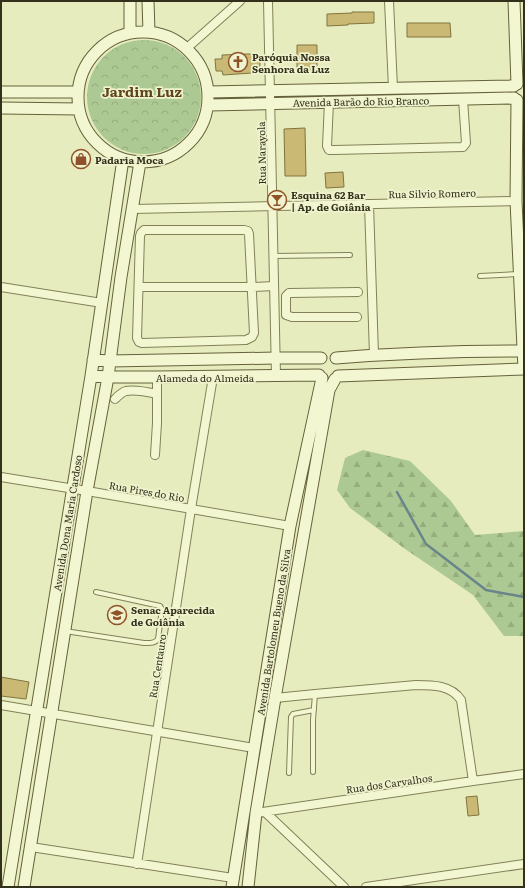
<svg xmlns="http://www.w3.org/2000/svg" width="525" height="888" font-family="Literata,serif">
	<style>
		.forest { fill: url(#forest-firs) }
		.park { fill: url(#park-crowns) }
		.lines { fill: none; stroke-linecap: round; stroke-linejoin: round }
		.stream { stroke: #69858a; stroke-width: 2.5 }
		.building { fill: #c9b975; stroke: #81743e }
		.lane-casing { stroke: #838058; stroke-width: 6 }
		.street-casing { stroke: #838058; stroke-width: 10 }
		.secondary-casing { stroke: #65613b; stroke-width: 13 }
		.lane { stroke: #f3f7d1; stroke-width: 4 }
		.street { stroke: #f3f7d1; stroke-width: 8 }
		.secondary { stroke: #f3f7d1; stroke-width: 11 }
		.labels { text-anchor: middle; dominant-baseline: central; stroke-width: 3.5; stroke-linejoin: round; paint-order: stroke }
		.poi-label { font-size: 10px; font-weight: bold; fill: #33301c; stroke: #eff3cd; text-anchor: start }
		.street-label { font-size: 10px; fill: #33301c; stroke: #eff3cd }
		.district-label { font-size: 14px; font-weight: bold; fill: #5e441d; stroke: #eff3cd }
	</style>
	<defs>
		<pattern id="forest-firs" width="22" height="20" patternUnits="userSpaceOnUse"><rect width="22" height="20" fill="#adc993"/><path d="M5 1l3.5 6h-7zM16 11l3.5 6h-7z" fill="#95ad7e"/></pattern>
		<pattern id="park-crowns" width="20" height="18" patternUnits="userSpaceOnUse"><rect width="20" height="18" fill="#adc993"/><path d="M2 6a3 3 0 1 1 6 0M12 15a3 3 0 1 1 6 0" fill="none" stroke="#95ad7e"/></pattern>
	</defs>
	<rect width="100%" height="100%" fill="#e7ecbe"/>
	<path class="forest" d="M363,450l47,11 41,40 24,34 49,-4v105h-20l-31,-41 -68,-46 -55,-41 -13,-18 8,-32z"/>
	<path class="park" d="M87 97a57 57 0 1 1 114 0a57 57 0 1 1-114 0Z"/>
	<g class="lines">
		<path class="stream" d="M397,492l29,52 60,46 38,7"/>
	</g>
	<path class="building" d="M352,12h22v11l-26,1v1l-21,1v-12l25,-1z
		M407,23h43l1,14h-44z
		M297,45h20v27h-20z
		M247,54h8l5,5v6l-2,5 -3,2 -3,1 -29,2 -1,-4h-6l-1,-12h7v-4z
		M305,128l1,48h-21l-1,-47z
		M343,172l1,15 -18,1 -1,-15z
		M1,677l28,5 -3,17 -25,-3z
		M477,796l2,19 -11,1 -2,-19z"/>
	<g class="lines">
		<g class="lane-casing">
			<path id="lane" d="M273,256l77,-1
				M480,276l39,-2
				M65,631l79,12c5,0 11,1 14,-4l4,-30 -2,-3 -64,-14
				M313,772v-52l2,-26
				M289,773l2,-56 2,-3 21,-4"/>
		</g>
		<g class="street-casing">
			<path id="street" d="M268,1l8,375
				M389,1l4,87
				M187,48l53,-47
				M329,102l-2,44 2,4h5l129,-3 3,-4 -3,-44
				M369,204l5,151
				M132,209l384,-8
				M144,230h100l4,1 1,3 5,99 -2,4 -6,3 -104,3 -3,-1 -2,-4 3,-102 1,-3z
				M1,287l101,16
				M139,287h113l22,-1
				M357,317h-65l-6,-2v-19l3,-3 69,-1
				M115,399c3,-3 7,-7 11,-8 9,-2 22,1 31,3
				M155,455l2,-32v-46
				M1,477l86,14 203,35
				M275,698l40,-4 101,-9c17,0 35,0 45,15l12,81
				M1,705l253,43
				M265,812l79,75
				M256,813l217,-32 51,-7
				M31,847l202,31
				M137,864l54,-355 22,-132
				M366,887l158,-23"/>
		</g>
		<g class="secondary-casing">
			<path id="secondary" d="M130,1v32
				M148,1l1,31
				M514,1l3,83
				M78 97a65 65 0 1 1 130 0a65 65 0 1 1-130 0Z
				M1,92h77
				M209,92l305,-6
				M517,100l-1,101 8,168
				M209,105l305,-7
				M1,108l78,1
				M336,358c63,-5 125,-7 188,-7
				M93,360l17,1 166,-3h45
				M91,376l17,1h49l162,-2
				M338,376l186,-7
				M8,887l83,-511 32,-217
				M24,887l63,-396 21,-114 13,-100 19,-115
				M232,887l58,-361 32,-148
				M248,887l8,-74 19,-115 54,-308 6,-11"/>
		</g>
		<use href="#lane" class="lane"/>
		<use href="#street" class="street"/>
		<use href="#secondary" class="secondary"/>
	</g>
	<defs>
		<g id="church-ring" transform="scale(1)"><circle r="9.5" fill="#eff3cd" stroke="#90522a" stroke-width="1.5"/><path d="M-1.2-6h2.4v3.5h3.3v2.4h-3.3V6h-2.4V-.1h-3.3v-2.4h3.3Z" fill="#90522a"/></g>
		<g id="shop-ring" transform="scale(1)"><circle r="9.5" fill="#eff3cd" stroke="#90522a" stroke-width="1.5"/><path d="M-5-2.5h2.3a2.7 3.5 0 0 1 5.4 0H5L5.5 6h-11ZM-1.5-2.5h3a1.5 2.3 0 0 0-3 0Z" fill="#90522a"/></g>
		<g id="bar-ring" transform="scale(1)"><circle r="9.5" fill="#eff3cd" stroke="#90522a" stroke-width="1.5"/><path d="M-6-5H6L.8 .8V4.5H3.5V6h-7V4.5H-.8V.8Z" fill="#90522a"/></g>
		<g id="university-ring" transform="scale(1)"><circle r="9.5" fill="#eff3cd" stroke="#90522a" stroke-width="1.5"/><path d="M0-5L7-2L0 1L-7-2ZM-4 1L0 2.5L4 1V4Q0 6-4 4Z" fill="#90522a"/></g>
	</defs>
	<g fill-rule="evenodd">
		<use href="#church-ring" x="238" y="62"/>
		<use href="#shop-ring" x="81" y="159"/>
		<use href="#bar-ring" x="277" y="200"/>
		<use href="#university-ring" x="117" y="615"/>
	</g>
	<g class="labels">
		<g class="poi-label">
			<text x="252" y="56">Paróquia Nossa<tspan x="252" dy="12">Senhora da Luz</tspan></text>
			<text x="95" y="159">Padaria Moca</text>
			<text x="291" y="194">Esquina 62 Bar<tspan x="291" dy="12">| Ap. de Goiânia</tspan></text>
			<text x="131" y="609">Senac Aparecida<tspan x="131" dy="12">de Goiânia</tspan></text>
		</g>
		<g class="street-label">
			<text transform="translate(361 101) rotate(-1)">Avenida Barão do Rio Branco</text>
			<text transform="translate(261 153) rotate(-91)">Rua Narayola</text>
			<text transform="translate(432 193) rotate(-1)">Rua Silvio Romero</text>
			<text x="205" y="377">Alameda do Almeida</text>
			<text transform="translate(147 491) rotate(10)">Rua Pires do Rio</text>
			<text transform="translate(67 523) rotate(-81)">Avenida Dona Maria Cardoso</text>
			<text transform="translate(273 632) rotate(-81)">Avenida Bartolomeu Bueno da Silva</text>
			<text transform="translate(157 666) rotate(-81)">Rua Centauro</text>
			<text transform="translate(389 783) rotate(-8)">Rua dos Carvalhos</text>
		</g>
		<g class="district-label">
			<text x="142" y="91">Jardim Luz</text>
		</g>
	</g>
	<rect width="525" height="888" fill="none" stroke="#33301c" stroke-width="4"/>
</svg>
